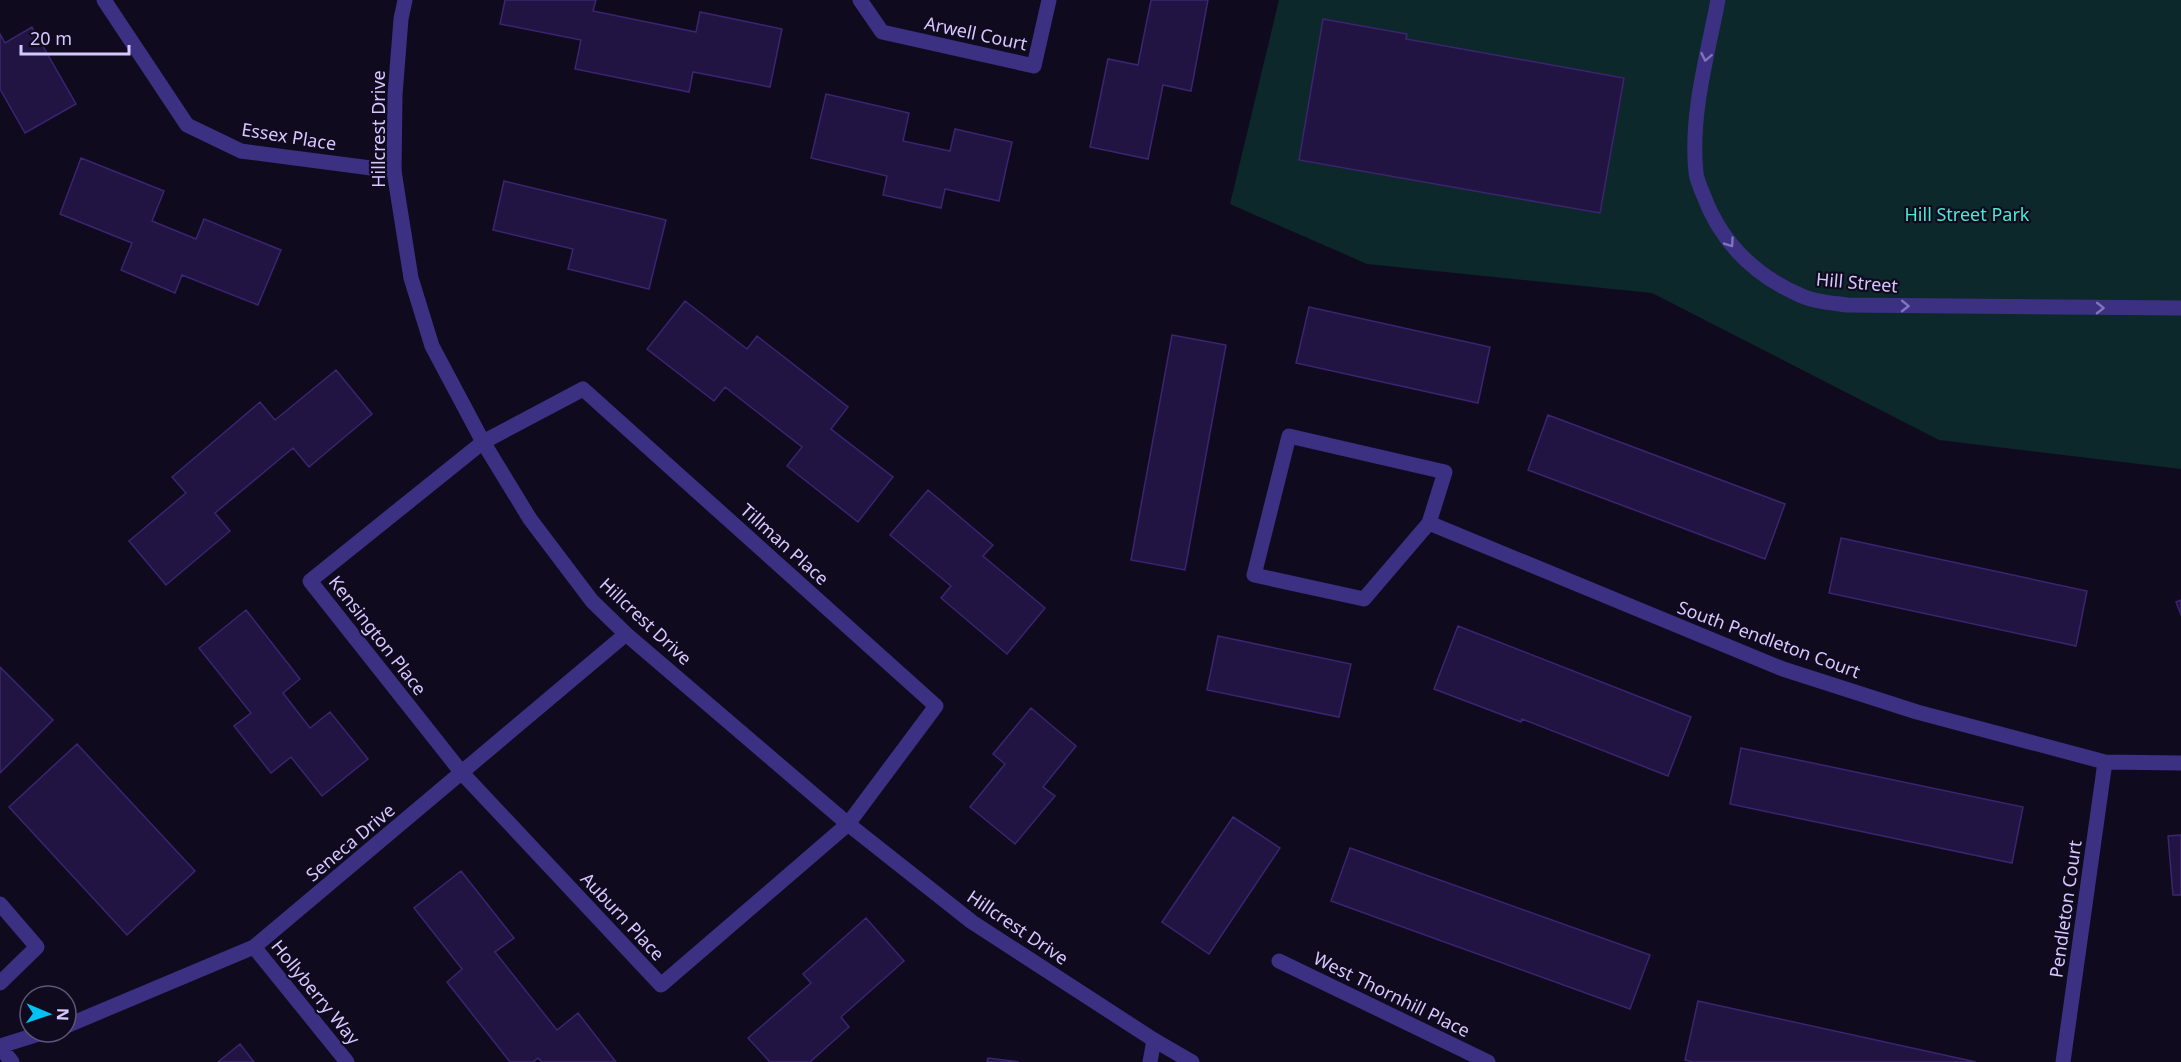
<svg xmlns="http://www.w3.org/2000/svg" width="2181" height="1062" font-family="'Noto Sans',sans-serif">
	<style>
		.green { fill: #0d282a }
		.building { fill: #221442; stroke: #3b2470; stroke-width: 1.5 }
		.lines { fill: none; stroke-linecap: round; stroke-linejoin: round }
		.service { stroke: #3c3083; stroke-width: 15 }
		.minor { stroke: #3c3083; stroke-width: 15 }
		.tertiary { stroke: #3c3083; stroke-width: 15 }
		.oneway { stroke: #8074bb }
		.labels { text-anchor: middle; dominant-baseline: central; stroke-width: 4.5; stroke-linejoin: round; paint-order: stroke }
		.street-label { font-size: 18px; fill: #d4c8ff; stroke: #100a1f }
		.park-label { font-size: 18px; fill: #49ead2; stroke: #100a1f }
	</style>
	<rect width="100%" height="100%" fill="#100a1f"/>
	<path class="green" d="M1279,0h902v469l-242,-29 -287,-147 -285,-29 -137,-60z"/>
	<path class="building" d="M505,0h91l-3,11 103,21 4,-20 82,17 -12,58 -77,-15 -4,20 -114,-23 6,-29 -81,-16z
		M1151,0h57l-17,91 -28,-6 -15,74 -58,-12 18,-88 30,6z
		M1323,19l84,15 -1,5 218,39 -24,135 -301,-53z
		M32,27l44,77 -51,29 -25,-44v-55l5,9z
		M826,94l83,19 -6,28 47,10 5,-22 57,13 -13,59 -54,-12 -4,19 -58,-13 4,-19 -76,-18z
		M81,158l83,33 -12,30 44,18 8,-20 77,31 -23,55 -76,-30 -7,18 -54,-23 11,-27 -72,-29z
		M504,181l162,39 -17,69 -81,-20 5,-20 -80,-19z
		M685,301l62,48 10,-13 91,71 -17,22 62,48 -35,45 -71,-56 15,-19 -77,-60 -11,14 -67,-52z
		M1309,307l181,40 -12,56 -182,-40z
		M1172,335l54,10 -41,225 -54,-10z
		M336,370l36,44 -63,53 -16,-19 -78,65 15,18 -64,54 -37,-44 57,-48 -14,-16 88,-75 15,18z
		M1548,415l237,89 -20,55 -237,-89z
		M928,490l65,55 -10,11 62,52 -38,46 -66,-56 10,-12 -61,-51z
		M1841,538l246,53 -11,55 -247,-53z
		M2181,600v15l-5,-13z
		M246,610l54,69 -17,14 27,35 20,-16 38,47 -46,37 -31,-39 -20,16 -37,-47 17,-13 -52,-65z
		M1458,626l233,91 -23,59 -146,-57 -1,3 -87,-33z
		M1218,636l133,28 -12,53 -132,-27z
		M0,667l53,53 -53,53z
		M1031,708l45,38 -33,41 12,9 -40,48 -45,-37 35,-43 -12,-10z
		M77,744l118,127 -68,64 -118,-128z
		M1741,748l282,59 -11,56 -282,-59z
		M1233,817l47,31 -71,106 -47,-32z
		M2181,835v60h-8l-5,-59z
		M1350,848l300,107 -20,54 -299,-108z
		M461,871l53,67 -19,14 62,78 21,-17 38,49h-74l-4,-4 -5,4h-23l-63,-80 15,-13 -48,-61z
		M866,918l38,43 -63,56 8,10 -39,35h-40l-22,-24 63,-55 -8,-9z
		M1698,1001l278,61h-282l-9,-2z
		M240,1044l14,18h-36z
		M988,1058l31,4h-32z"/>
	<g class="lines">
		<path class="service" d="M1718,0c-11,57 -28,115 -22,173 1,7 4,14 7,21 18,49 52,82 99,102 13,6 31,7 45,9l334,3
			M0,904l37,43 -37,36"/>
		<path class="minor" d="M104,0l83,125 54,26 153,20
			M860,0l22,32 152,34 15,-66
			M583,389l353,317 -88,118 -187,161 -199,-212 -152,-192 173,-139z
			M1429,523l-65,76 -110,-24 35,-139 156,36 -16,51 354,146 134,43 188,50 76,1
			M254,947l93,115
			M1279,961l209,101
			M66,1026l188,-79 372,-313
			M0,1046l45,-14
			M0,1047l12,15
			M1150,1062l4,-22
			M2063,1062l42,-300"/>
		<path class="tertiary" d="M405,0l-4,19 -6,76 -1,76 17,107 21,68 51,96 47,77 62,82 34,33 222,190 124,98 182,118 38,22"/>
	</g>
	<defs><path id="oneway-chevron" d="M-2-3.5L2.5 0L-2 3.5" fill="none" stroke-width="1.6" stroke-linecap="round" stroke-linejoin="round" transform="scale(1.5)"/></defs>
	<g class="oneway">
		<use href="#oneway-chevron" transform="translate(1706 57) rotate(101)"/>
		<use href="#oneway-chevron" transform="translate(1730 243) rotate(55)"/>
		<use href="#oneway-chevron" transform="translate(1905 306) rotate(1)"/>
		<use href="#oneway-chevron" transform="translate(2100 308) rotate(1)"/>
	</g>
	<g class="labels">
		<g class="street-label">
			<text transform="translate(976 33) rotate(12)">Arwell Court</text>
			<text transform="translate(378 129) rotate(-90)">Hillcrest Drive</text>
			<text transform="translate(289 136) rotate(9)">Essex Place</text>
			<text transform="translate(1857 282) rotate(5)">Hill Street</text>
			<text transform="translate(785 544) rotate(42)">Tillman Place</text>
			<text transform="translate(646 621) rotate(43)">Hillcrest Drive</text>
			<text transform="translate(378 635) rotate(52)">Kensington Place</text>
			<text transform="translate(1769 639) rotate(20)">South Pendleton Court</text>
			<text transform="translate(350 842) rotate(-40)">Seneca Drive</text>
			<text transform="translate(2065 909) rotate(-82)">Pendleton Court</text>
			<text transform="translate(623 916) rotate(47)">Auburn Place</text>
			<text transform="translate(1018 927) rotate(34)">Hillcrest Drive</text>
			<text transform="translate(316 992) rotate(51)">Hollyberry Way</text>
			<text transform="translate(1392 994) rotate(26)">West Thornhill Place</text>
		</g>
		<g class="park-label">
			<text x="1967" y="214">Hill Street Park</text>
		</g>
	</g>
	<g transform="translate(48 1014) rotate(92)"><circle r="28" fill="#100a1f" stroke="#5e5679" stroke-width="1.5"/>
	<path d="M0-4.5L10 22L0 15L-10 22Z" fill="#00c3f3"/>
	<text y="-9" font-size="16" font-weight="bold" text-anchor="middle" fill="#d4c8ff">N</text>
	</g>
	<path d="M21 45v9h108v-9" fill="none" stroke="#d4c8ff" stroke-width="3"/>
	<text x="30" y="45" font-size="18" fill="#d4c8ff" stroke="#100a1f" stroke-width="4.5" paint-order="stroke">20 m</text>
</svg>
